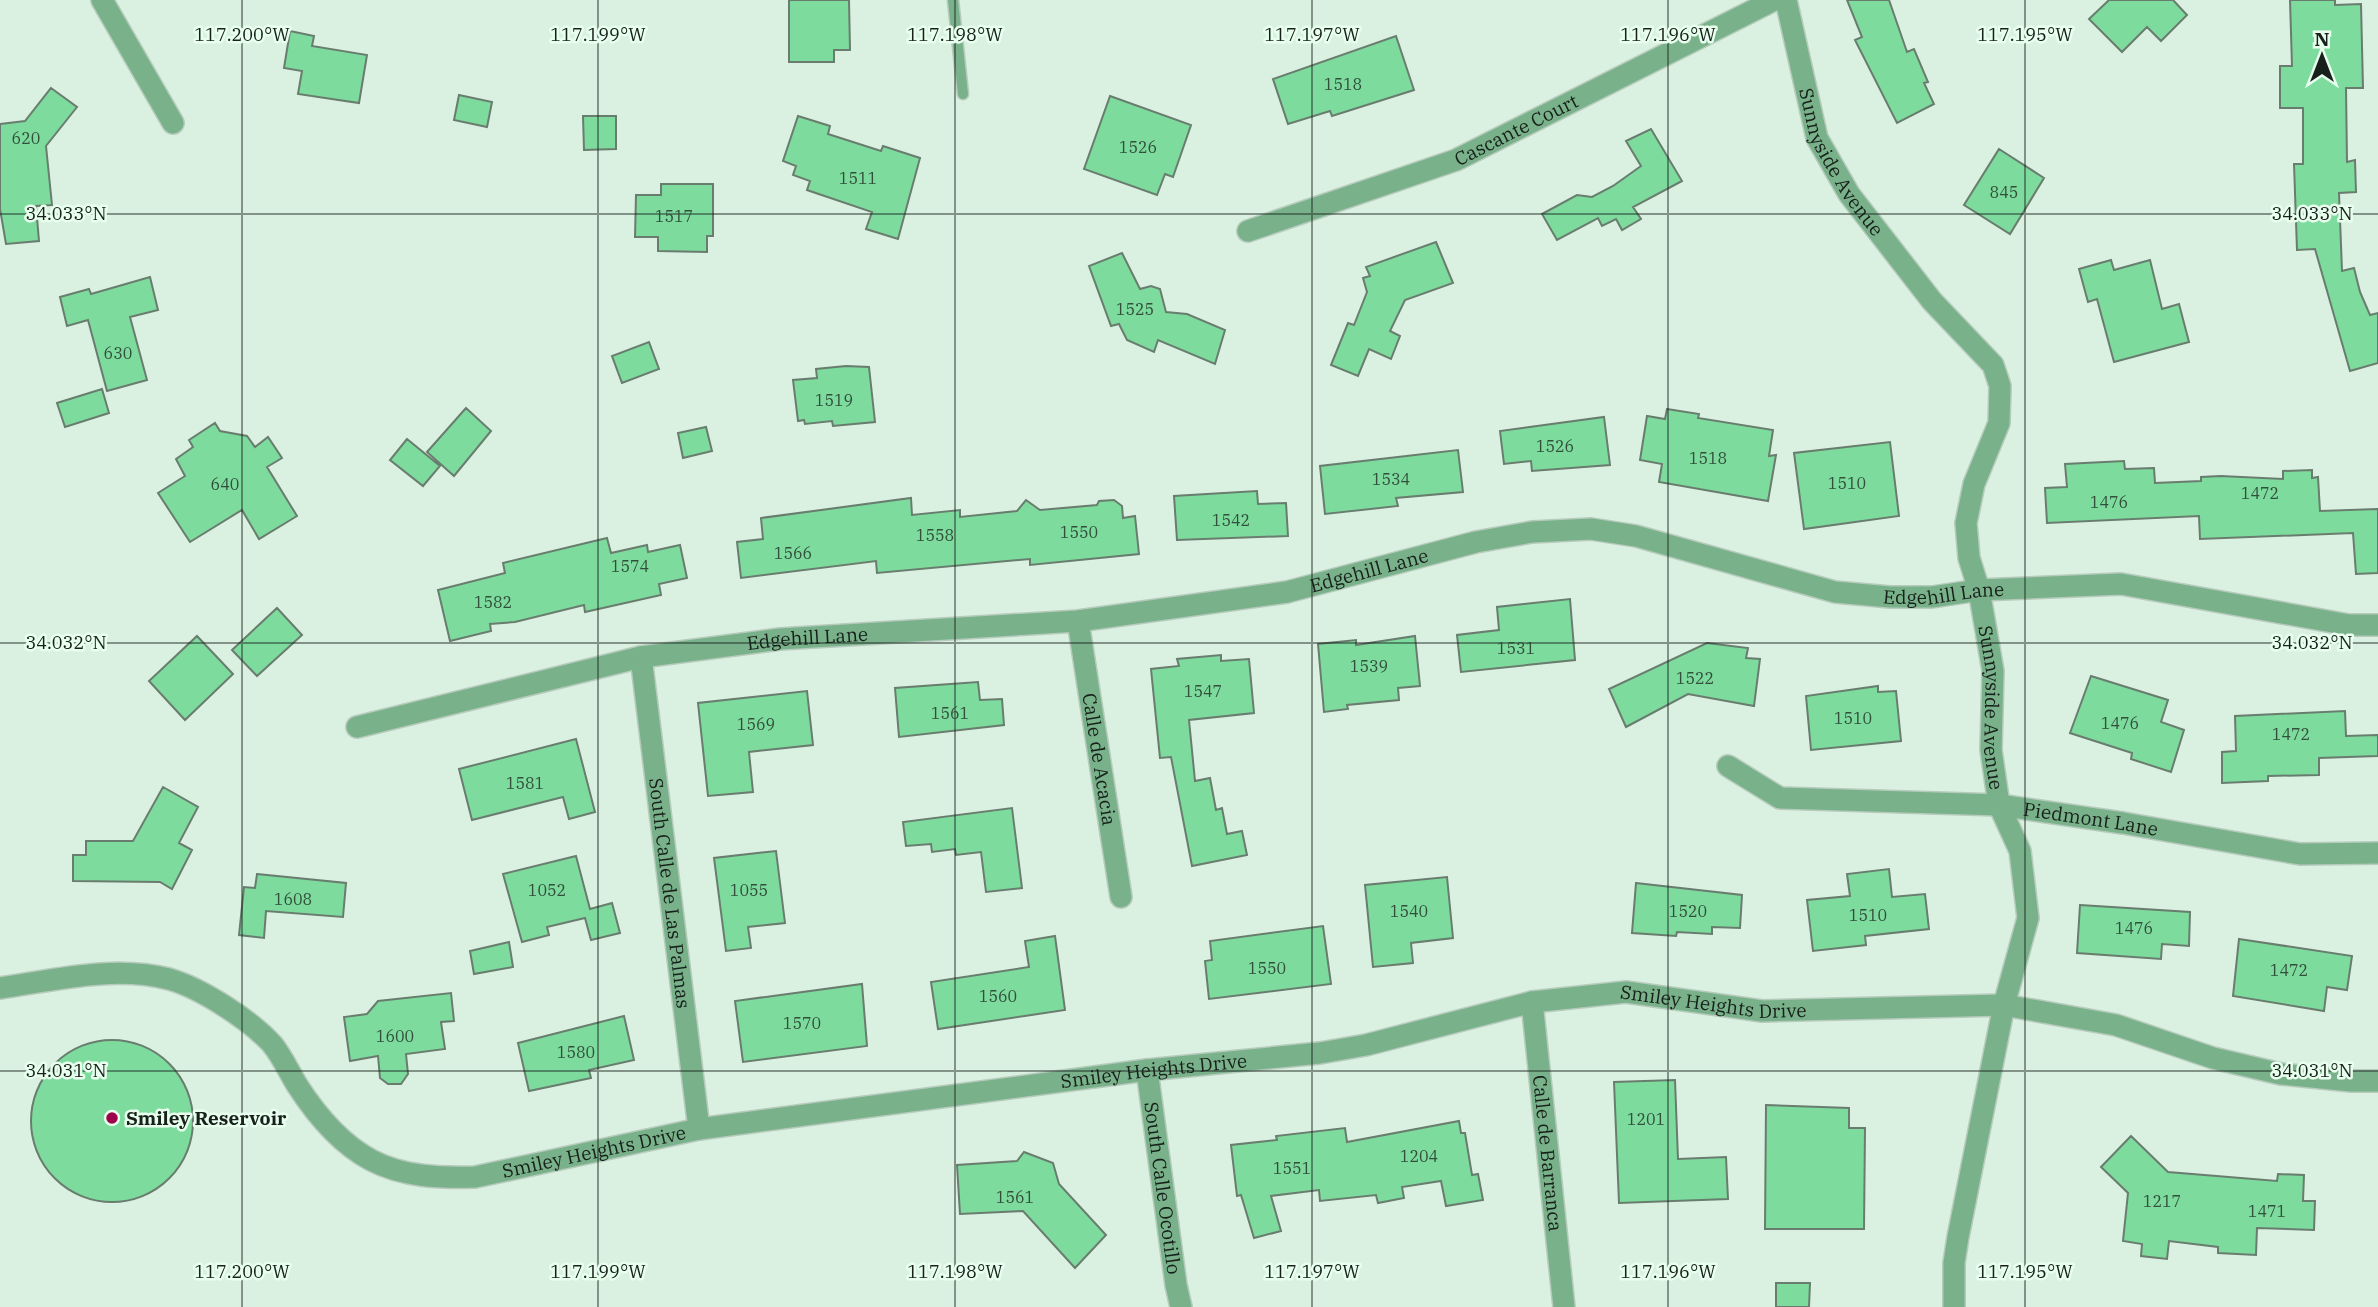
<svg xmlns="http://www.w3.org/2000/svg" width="2378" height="1307" font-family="'IBM Plex Serif',serif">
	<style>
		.building { fill: #7edb9e; stroke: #697d6e; stroke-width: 2 }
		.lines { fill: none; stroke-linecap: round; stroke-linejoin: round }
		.lane-casing { stroke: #b7cbbd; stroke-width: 13 }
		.street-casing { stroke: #b7cbbd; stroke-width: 24 }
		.lane { stroke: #79b28a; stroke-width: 10 }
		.street { stroke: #79b28a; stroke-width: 21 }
		.ticks { fill: none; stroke: #17201a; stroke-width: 2; stroke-opacity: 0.45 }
		.poi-dot { fill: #9e024a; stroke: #e8ffee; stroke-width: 2.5 }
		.labels { text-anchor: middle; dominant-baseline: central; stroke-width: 5; stroke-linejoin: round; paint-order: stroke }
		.number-label { font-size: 16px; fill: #314f3b }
		.street-label { font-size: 19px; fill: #17201a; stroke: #e8ffee }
		.poi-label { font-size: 19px; font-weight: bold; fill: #17201a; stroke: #e8ffee; text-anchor: start }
		.ticks-label { font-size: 18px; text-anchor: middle; fill: #17201a; stroke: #e8ffee; stroke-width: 5; stroke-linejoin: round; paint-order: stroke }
	</style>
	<rect width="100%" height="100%" fill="#daf1e1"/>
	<path class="building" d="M789,0h60l1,50h-16v12h-45z
		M1847,0h42l18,52 7,-3 14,33 -4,1 10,21 -37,19 -42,-83 7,-3z
		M2109,0h64l14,15 -26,26 -14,-14 -25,25 -33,-33z
		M2290,0h45v5l26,-1 2,84h-17l1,74 8,-2 1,32 -17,1 3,78 12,-3 6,24 10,23 8,-2v50l-28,8 -35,-122 -18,1 -3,-86h9v-56h-23v-42h12z
		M290,31l24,5 -2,10 55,9 -8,48 -61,-9 4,-23 -18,-3z
		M1396,36l18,54 -82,26 -2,-5 -42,13 -15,-45z
		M51,88l26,19 -31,39 6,59 -16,1 3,35 -33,3 -6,-35v-85l25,-3z
		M459,95l33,7 -5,25 -33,-7z
		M1110,96l81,29 -18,52 -8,-3 -8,21 -73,-26z
		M583,116h33v33l-32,1z
		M798,116l32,10 -2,8 53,17 2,-5 37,12 -22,81 -32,-10 6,-17 -65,-22 3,-9 -17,-6 3,-9 -13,-5z
		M1651,129l31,52 -49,26 8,12 -19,11 -6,-11 -14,7 -4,-8 -41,22 -15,-26 35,-19 15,2 21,-11 28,-20 -15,-25z
		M1999,149l45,29 -34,56 -46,-29z
		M661,184h52v52h-6v16l-49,-1v-14h-23l1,-42h25z
		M1436,242l17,41 -48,17 -15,31 10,5 -9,23 -22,-10 -11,27 -27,-11 17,-42 6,2 13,-33 -4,-14 7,-2 -4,-9z
		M1122,253l18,36 11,-3 9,3 6,23 21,2 38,16 -10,34 -57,-24 -4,12 -27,-12 -8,-16 -8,2 -22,-60z
		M2111,260l3,10 36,-10 12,49 17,-5 10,38 -75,20 -17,-63 -9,3 -9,-33z
		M150,277l8,33 -28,7 17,63 -40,11 -19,-71 -21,6 -7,-29 29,-8 2,5z
		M649,342l10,27 -37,14 -10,-27z
		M846,366l23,1 6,55 -42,4 -1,-5 -27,3 -1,-4 -6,1 -5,-41 24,-2 -1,-9z
		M102,389l7,24 -44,14 -8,-24z
		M466,408l25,23 -37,45 -27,-24z
		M1667,409l32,5 -1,4 75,12 -4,26 7,-1 -8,46 -109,-19 3,-18 -22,-4 7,-44 18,3z
		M1604,417l6,48 -78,6 -1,-10 -27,3 -4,-33z
		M215,423l5,8 27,5 8,11 13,-10 14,21 -15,9 30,49 -38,23 -17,-29 -52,32 -32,-49 27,-17 -9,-17 17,-12 -4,-7z
		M706,427l6,24 -29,7 -5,-25z
		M407,439l33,27 -17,20 -33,-26z
		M1890,442l9,74 -95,13 -10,-76z
		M1458,450l5,42 -67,6 2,8 -73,8 -5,-48z
		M2124,461l1,8 29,-1 1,15 46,-2v-4l20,-1 62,3v-8l29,-1v8l6,-1 2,34 58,-2v64l-22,1 -3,-41 -153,6 -1,-23 -152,7 -2,-35 22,-1 -2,-23z
		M1257,491l1,13 28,-1 2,33 -111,4 -3,-44z
		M911,498l1,17 48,-5v7l57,-6 9,-11 14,10 57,-5 2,-4 15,-1 8,6 1,12 12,-2 4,38 -109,11v-6l-153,14 -1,-12 -135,17 -4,-36 26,-3 -2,-21z
		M607,538l4,15 36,-8 1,7 32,-7 7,33 -28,6 2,11 -76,17 -1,-7 -69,17 -25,2 1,7 -41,10 -12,-51 67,-17 -2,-10z
		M1570,599l5,61 -114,12 -4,-37 42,-5 -2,-23z
		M277,608l25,27 -45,41 -25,-26z
		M197,636l36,38 -48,46 -36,-39z
		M1415,636l5,50 -22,2 1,12 -52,5 1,4 -24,3 -6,-68 38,-4v5z
		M1707,643l41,5 -2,10 14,1 -6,47 -66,-12 -62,33 -17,-38z
		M1221,655v6l28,-2 5,54 -65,7 6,61 15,-3 6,32 6,-2 5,26 15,-3 5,24 -55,11 -21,-109 -11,1 -9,-89 28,-3 -2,-7z
		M2091,676l77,24 -7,22 23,8 -13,42 -40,-13 1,-6 -62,-20z
		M978,682l2,18 22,-1 2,26 -105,12 -4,-49z
		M1878,686v6l18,-1 5,50 -90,9 -5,-54z
		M807,691l6,54 -64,7 4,40 -45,4 -10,-93z
		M2345,711l1,25 32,-1v21l-59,2v17l-51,1v5l-46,2v-31l14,-1 -1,-35z
		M576,739l19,73 -26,7 -6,-22 -91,23 -13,-51z
		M163,787l35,20 -19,36 13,7 -20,39 -12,-7 -87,-1v-26h13v-14h47z
		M1012,808l10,80 -36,4 -5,-40 -25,3 -1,-6 -23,3 -1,-8 -25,2 -3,-24z
		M776,851l9,72 -37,4 3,21 -25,3 -12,-93z
		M576,856l14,53 22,-6 8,30 -29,7 -6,-22 -38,9 2,8 -27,7 -19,-68z
		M1889,869l3,28 33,-3 4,35 -64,7 1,9 -53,6 -6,-51 43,-4 -3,-22z
		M257,874l89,9 -3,34 -77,-6 -2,27 -25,-3 5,-48 11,1z
		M1447,877l6,61 -42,5 2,20 -40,4 -8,-82z
		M1636,883l106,12 -2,33 -28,-1v7l-35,-2 -1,4 -44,-3z
		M2080,905l110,7 -1,34 -27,-2 -1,15 -84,-6z
		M1323,926l8,58 -122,15 -4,-38 7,-1 -2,-19z
		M1055,936l10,74 -127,19 -7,-47 98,-15 -4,-26z
		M2239,939l113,17 -5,34 -20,-3 -3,24 -91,-15z
		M509,942l4,25 -39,7 -4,-23z
		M862,984l5,62 -124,16 -8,-61z
		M451,993l3,28 -13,1 4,27 -39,5 2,20 -7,10h-13l-8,-6 -2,-22 -28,5 -6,-44 23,-3 11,-13z
		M624,1016l10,44 -45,10 2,8 -62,13 -11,-48z
		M31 1121a81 81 0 1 1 162 0a81 81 0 1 1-162 0Z
		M1675,1080l3,79 48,-2 2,42 -109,4 -5,-121z
		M1766,1105l83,3v20h16l-1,101h-99z
		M1459,1121l2,12h4l7,42 6,-1 5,26 -37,6 -5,-25 -39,6 2,11 -26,5 -2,-8 -56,6 -1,-11 -48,6 10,35 -27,7 -13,-43 -4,1 -6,-51 46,-5 -1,-4 69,-8 2,14z
		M2131,1136l37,36 109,9 1,-7 26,1 -1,26h12l-1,29 -57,-2 -1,27 -38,-2v-6l-49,-6 -2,18 -26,-3 1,-12 -19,-3 5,-48 -27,-26z
		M1024,1152l29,11 6,21 47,51 -31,33 -52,-57 -63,3 -3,-49 60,-4z
		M1776,1283h34l-1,24h-33z"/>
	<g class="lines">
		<g class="lane-casing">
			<path id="lane" d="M953,0l10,94"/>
		</g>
		<g class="street-casing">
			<g id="street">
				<path d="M102,0l71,123"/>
				<path id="s1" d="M1786,0l31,138 32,56 83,107 61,64 7,21 -1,37 -25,61 -8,39 3,35 10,32 14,81 -2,79 8,55 21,46 8,67 -24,87 -46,232 -4,26v44"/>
				<path id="s2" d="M1248,231l208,-71 318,-160"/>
				<path id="s3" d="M1078,621l43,276"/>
				<path id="s4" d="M641,657l58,472"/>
				<path id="s5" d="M357,727l284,-70 139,-18 298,-18 209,-29 189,-50 56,-10 59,-3 45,7 199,56 55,5h42l47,-7 142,-6 228,41h29"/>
				<path id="s6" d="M1728,766l52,32 219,7 124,18 177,31 78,-1"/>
				<path id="s7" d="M0,988c55,-8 114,-23 169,-9 32,9 81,41 103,65 10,12 17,28 25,41 18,28 44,59 74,75 32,17 69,18 104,17l224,-48 448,-59 173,-17 46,-8 166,-43 94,-10 136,19 242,-6 112,20 97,33 68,16 70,7h27"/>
				<path id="s8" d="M1532,1002l32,305"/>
				<path id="s9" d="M1147,1070l29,215 5,22"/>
			</g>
		</g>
		<use href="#lane" class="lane"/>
		<use href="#street" class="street"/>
	</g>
	<path class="ticks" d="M242,0v1307M598,0v1307M955,0v1307M1312,0v1307M1668,0v1307M2025,0v1307M0,214h2378M0,643h2378M0,1071h2378"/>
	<circle class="poi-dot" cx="112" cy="1118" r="7"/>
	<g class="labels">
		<g class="number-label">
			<text x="1343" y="84">1518</text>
			<text x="26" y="138">620</text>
			<text x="1138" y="147">1526</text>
			<text x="858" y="178">1511</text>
			<text x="2004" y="192">845</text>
			<text x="674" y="216">1517</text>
			<text x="1135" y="309">1525</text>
			<text x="118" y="353">630</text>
			<text x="834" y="400">1519</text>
			<text x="1555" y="446">1526</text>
			<text x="1708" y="458">1518</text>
			<text x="1391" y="479">1534</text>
			<text x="1847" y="483">1510</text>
			<text x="225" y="484">640</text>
			<text x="2260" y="493">1472</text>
			<text x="2109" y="502">1476</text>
			<text x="1231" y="520">1542</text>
			<text x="1079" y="532">1550</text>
			<text x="935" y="535">1558</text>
			<text x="793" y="553">1566</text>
			<text x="630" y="566">1574</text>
			<text x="493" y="602">1582</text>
			<text x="1516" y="648">1531</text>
			<text x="1369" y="666">1539</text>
			<text x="1695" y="678">1522</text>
			<text x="1203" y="691">1547</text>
			<text x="950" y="713">1561</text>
			<text x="1853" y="718">1510</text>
			<text x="2120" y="723">1476</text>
			<text x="756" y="724">1569</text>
			<text x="2291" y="734">1472</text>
			<text x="525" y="783">1581</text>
			<text x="547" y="890">1052</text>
			<text x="749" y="890">1055</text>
			<text x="293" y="899">1608</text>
			<text x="1409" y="911">1540</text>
			<text x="1688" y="911">1520</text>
			<text x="1868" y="915">1510</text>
			<text x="2134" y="928">1476</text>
			<text x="1267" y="968">1550</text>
			<text x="2289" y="970">1472</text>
			<text x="998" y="996">1560</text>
			<text x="802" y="1023">1570</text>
			<text x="395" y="1036">1600</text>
			<text x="576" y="1052">1580</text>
			<text x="1646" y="1119">1201</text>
			<text x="1419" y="1156">1204</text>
			<text x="1292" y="1168">1551</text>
			<text x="1015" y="1197">1561</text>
			<text x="2162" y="1201">1217</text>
			<text x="2267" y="1211">1471</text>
		</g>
		<g class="street-label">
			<text stroke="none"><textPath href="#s2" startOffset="287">Cascante Court</textPath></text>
			<text stroke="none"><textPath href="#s1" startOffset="173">Sunnyside Avenue</textPath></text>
			<text stroke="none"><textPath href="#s5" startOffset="1027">Edgehill Lane</textPath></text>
			<text stroke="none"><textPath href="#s5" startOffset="1615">Edgehill Lane</textPath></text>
			<text stroke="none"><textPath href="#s5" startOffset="460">Edgehill Lane</textPath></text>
			<text stroke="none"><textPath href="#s1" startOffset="782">Sunnyside Avenue</textPath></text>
			<text stroke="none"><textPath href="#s3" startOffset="140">Calle de Acacia</textPath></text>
			<text stroke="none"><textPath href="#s6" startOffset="373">Piedmont Lane</textPath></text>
			<text stroke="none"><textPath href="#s4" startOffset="238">South Calle de Las Palmas</textPath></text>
			<text stroke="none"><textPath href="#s7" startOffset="1810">Smiley Heights Drive</textPath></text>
			<text stroke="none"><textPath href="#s7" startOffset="1242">Smiley Heights Drive</textPath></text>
			<text stroke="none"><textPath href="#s7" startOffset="676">Smiley Heights Drive</textPath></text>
			<text stroke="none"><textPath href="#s8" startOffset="152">Calle de Barranca</textPath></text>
			<text stroke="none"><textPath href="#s9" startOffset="119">South Calle Ocotillo</textPath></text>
		</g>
		<g class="poi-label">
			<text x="126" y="1118">Smiley Reservoir</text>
		</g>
	</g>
	<g class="ticks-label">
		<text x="242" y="41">117.200°W</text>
		<text x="598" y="41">117.199°W</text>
		<text x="955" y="41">117.198°W</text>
		<text x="1312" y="41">117.197°W</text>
		<text x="1668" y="41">117.196°W</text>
		<text x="2025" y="41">117.195°W</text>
		<text x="66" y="220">34.033°N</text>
		<text x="2312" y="220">34.033°N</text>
		<text x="66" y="649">34.032°N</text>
		<text x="2312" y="649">34.032°N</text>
		<text x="66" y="1077">34.031°N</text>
		<text x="2312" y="1077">34.031°N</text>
		<text x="242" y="1278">117.200°W</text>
		<text x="598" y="1278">117.199°W</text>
		<text x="955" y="1278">117.198°W</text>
		<text x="1312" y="1278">117.197°W</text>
		<text x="1668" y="1278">117.196°W</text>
		<text x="2025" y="1278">117.195°W</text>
	</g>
	<g transform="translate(2322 56)" stroke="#e8ffee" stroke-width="5" paint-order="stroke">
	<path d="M0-5L12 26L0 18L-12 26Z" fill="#17201a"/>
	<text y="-10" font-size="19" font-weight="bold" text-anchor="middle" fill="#17201a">N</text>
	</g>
</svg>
